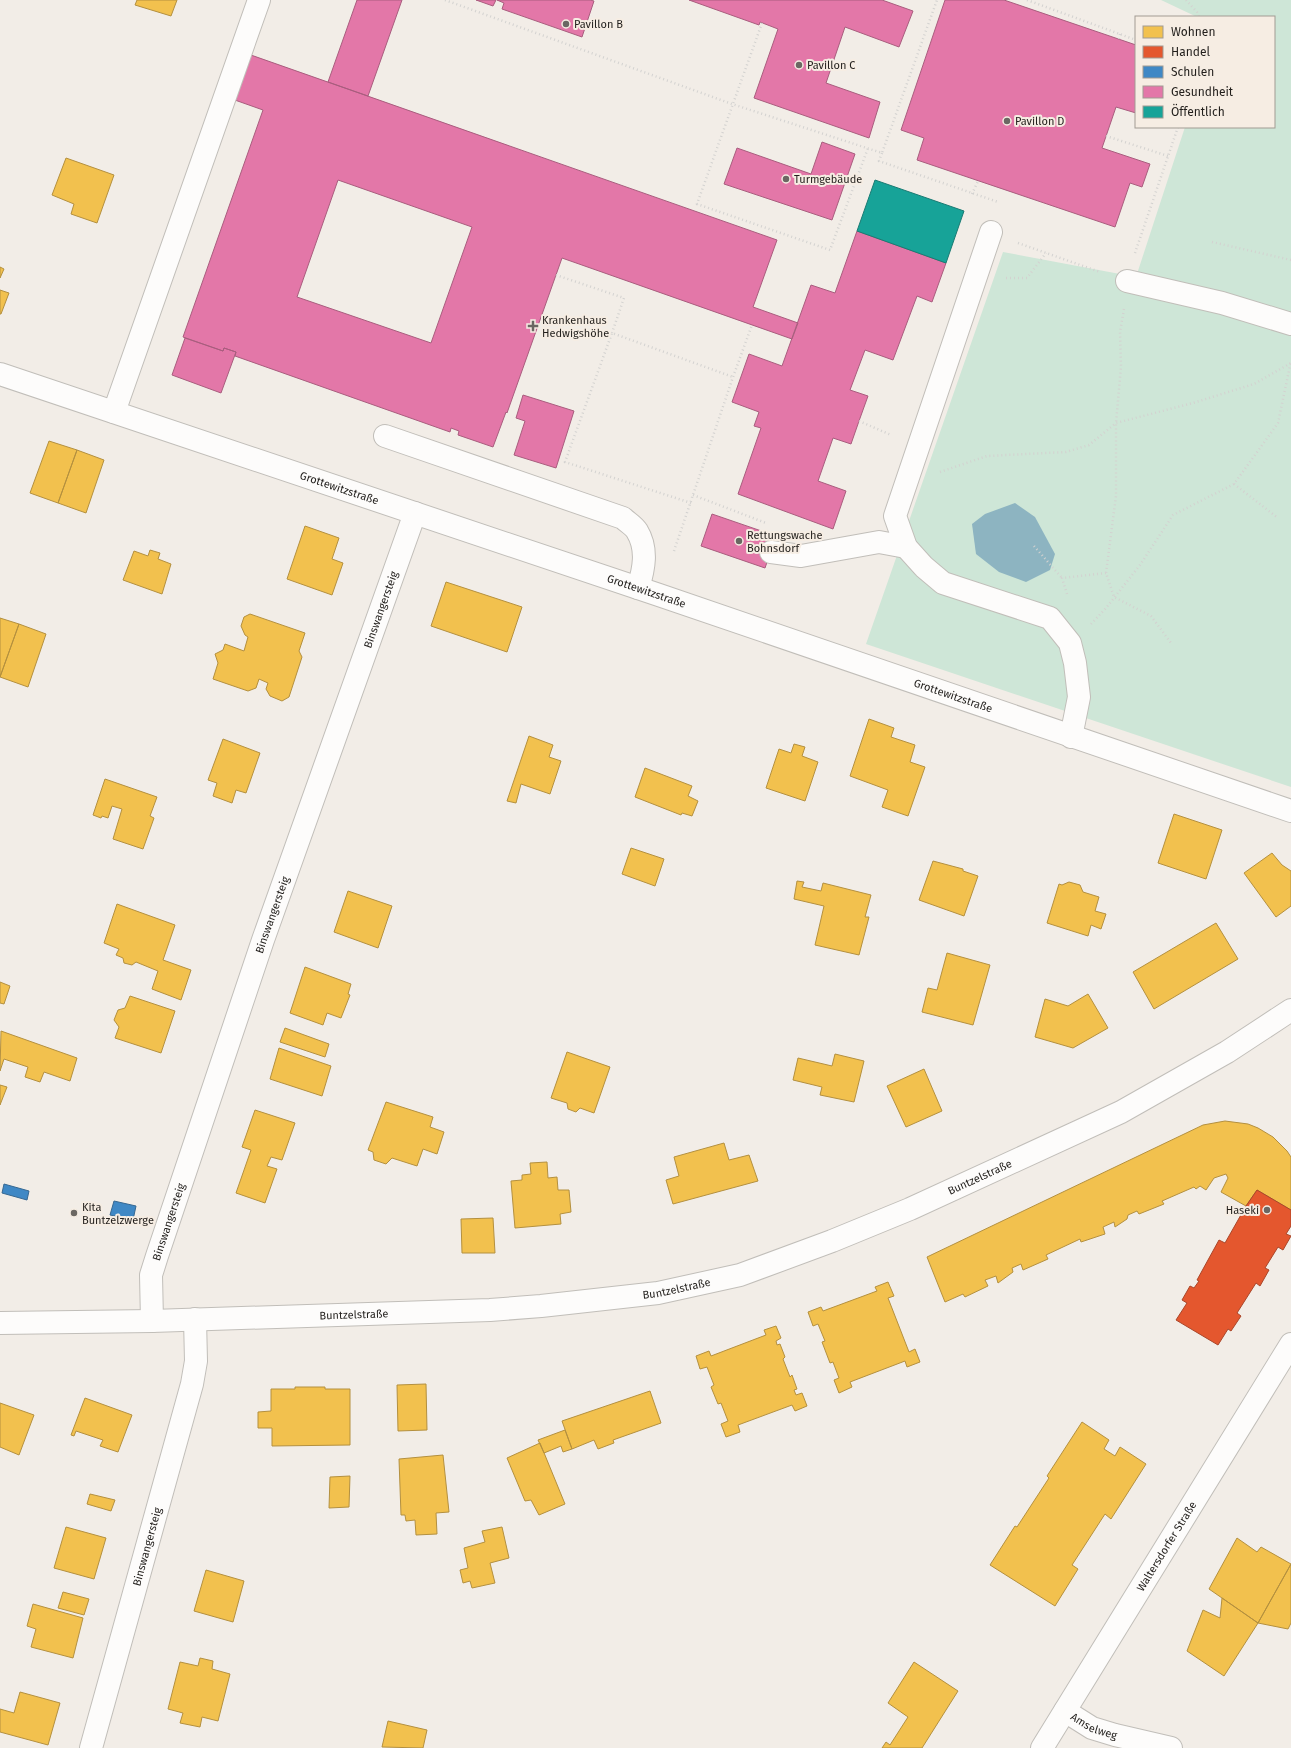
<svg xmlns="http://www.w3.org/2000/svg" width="1291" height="1748" font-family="'Fira Sans',sans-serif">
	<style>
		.green { fill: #cee6d7 }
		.water { fill: #8db4c1 }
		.homes { fill: #f2c14e; stroke: #b4903f }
		.shops { fill: #e4572e; stroke: #aa4629 }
		.schools { fill: #3f88c5; stroke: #366892 }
		.health { fill: #e377a8; stroke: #a95d7e; fill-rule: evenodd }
		.public { fill: #17a398; stroke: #1a7b73 }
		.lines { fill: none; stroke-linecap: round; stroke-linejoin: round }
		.minor-casing { stroke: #c1beb9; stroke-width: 24 }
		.path { stroke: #d3d2d0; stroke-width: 2.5; stroke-dasharray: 1 3; stroke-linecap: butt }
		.minor { stroke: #fdfcfb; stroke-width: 22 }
		.poi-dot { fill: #6b6763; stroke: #f6ede3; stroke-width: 1.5 }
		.labels { text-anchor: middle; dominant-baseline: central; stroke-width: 4; stroke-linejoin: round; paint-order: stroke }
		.poi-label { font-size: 11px; fill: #221f1c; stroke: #f6ede3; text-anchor: start }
		.street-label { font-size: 11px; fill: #221f1c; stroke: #f6ede3 }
	</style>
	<rect width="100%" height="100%" fill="#f2ede7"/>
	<path class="green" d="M1161,0h130v787l-425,-143 137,-392 133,25 49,-150h89v-110h-77z"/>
	<path class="water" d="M1015,503l20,14 20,37 -5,16 -24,12 -27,-10 -23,-18 -4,-30 13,-10z"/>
	<path class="homes" d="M137,0h40l-6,16 -36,-11z
		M66,158l48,17 -17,48 -26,-9 3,-10 -22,-9z
		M0,267l4,2 -4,9z
		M0,290l9,3 -8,21h-1z
		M49,441l28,9 -19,53 -28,-10z
		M77,450l27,10 -18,53 -28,-10z
		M305,526l34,12 -7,21 11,4 -11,32 -45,-16z
		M150,550l10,3 -2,6 13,5 -9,30 -39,-14 11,-29 14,5z
		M446,582l76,25 -15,45 -76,-26z
		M250,614l55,19 -6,18 3,6 -13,40 -7,4 -12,-5 -4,-7 2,-6 -9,-4 -3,9 -8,3 -35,-12 5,-16 -3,-9 8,-4 2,-6 19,7 4,-14 -3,-2 -4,-9 3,-9z
		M0,618l19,6 -19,53z
		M19,624l27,10 -18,53 -28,-10z
		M869,719l25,9 -3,9 24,8 -5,17 15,5 -17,49 -26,-9 6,-17 -38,-14z
		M529,736l24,9 -4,12 12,4 -11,33 -29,-10 -5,19 -9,-2z
		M223,739l37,14 -14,40 -10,-3 -4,13 -19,-7 4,-13 -9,-3z
		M794,744l11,3 -3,9 16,6 -13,39 -39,-13 13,-39 12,4z
		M645,768l47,18 -4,10 10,5 -6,15 -10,-3 -1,2 -46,-18z
		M105,779l52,18 -7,19 4,2 -11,31 -30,-10 9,-30 -10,-3 -4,12 -6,-2 -1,2 -8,-3z
		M1174,814l48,16 -16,49 -48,-16z
		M631,848l33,11 -9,27 -33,-12z
		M1272,853l10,12 9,6v35l-15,11 -32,-44z
		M933,861l30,8v2l15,5 -14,40 -45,-16z
		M797,881l7,1 -2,5 19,4 2,-8 48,12 -6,22h4l-10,38 -44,-10 9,-39 -30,-7z
		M1069,882l11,3 3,7 16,5 -4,14 11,3 -5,15 -10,-4 -3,11 -41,-13 12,-39 3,1z
		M348,891l44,15 -14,42 -44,-16z
		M117,904l58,21 -12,35 28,10 -10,30 -29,-11 6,-18 -22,-9 -4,3 -8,-2 -1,-5 -7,-3 3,-6 -15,-6z
		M1216,923l22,36 -84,50 -21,-37z
		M947,953l43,12 -17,60 -51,-13 6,-24 9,2z
		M305,967l46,17 -3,10 2,1 -9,23 -14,-5 -4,12 -33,-12z
		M0,982l10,4 -6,18 -4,-1z
		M1088,994l20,34 -35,20 -38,-11 10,-38 23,7z
		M130,996l45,15 -14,42 -46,-15 4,-11 -5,-7 4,-10 7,-2z
		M285,1028l44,16 -4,13 -45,-15z
		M1,1031l76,27 -7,23 -26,-9 -4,10 -15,-5 3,-10 -24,-8 -4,12z
		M279,1048l52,18 -9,30 -52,-17z
		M567,1052l43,15 -16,46 -14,-5 -4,4 -8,-3 -1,-6 -16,-5z
		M835,1054l29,7 -10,41 -34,-7 2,-8 -29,-7 5,-22 34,8z
		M924,1069l18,42 -36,16 -19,-41z
		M0,1085l7,2 -7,18z
		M386,1102l47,15 -3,10 14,5 -7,22 -14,-5 -6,17 -25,-8 -6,6 -12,-4 -1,-8 -5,-2z
		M255,1110l40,13 -13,37 -11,-3 -4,9 10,3 -12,34 -29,-10 15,-43 -9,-3z
		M1225,1121l23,3 10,4 15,9 14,14 4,6v53l-34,-20 -11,16 -25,-14 7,-14 -2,-4 -12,4 -8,12 -6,-4 -4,3 -2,-2 -32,14 2,3 -25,10 -2,-3 -9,4 -1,4 -12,8 -1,-5 -11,5 2,7 -24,8 -1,-3 -34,16 2,4 -25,11 -2,-6 -9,4 1,4 -15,11 -2,-7 -11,4 3,6 -23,11 -2,-3 -18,8 -18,-45 276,-132z
		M724,1143l5,17 20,-5 9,26 -85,23 -7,-24 13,-4 -5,-19z
		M547,1162l1,16 9,-1 1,13h11l2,22 -11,2 1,10 -46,4 -4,-47 11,-1v-5l9,-1 -1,-11z
		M493,1218l2,35h-33l-1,-34z
		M888,1282l6,14 -6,2 21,54 6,-3 5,13 -13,5 -2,-6 -55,21 2,5 -13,6 -5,-13 5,-2 -6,-16 -3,1 -8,-21 3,-1 -7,-17 -5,2 -5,-14 13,-5 2,4 54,-20 -2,-4z
		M776,1326l5,12 -5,3 1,4 3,-1 5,13 -2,2 7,18 2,-2 5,14 -3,1 2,5 6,-2 5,13 -12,5 -3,-6 -54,20 2,7 -14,5 -5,-13 7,-3 -7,-18 -3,1 -7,-17 3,-2 -7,-18 -7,2 -4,-13 13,-5 2,5 55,-21 -2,-5z
		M426,1384l1,46 -29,1 -1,-46z
		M295,1387h30v2h25v56l-78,1v-18h-14v-16l13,-1v-22h24z
		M650,1391l11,32 -48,17 1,3 -16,6 -4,-9 -22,9 -10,-28z
		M85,1398l47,17 -14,37 -18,-6 3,-6 -27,-9 -2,5 -3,-1z
		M0,1403l34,12 -15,40 -19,-8z
		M1082,1422l27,18 -5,9 11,7 5,-9 26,17 -35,55 -6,-5 -33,51 6,4 -23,37 -65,-41 25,-39 2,1 32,-49 -2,-2z
		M565,1430l7,19 -9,3 -2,-6 -17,7 -6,-13z
		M540,1443l25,61 -26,11 -8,-15 -6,1 -18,-43z
		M443,1455l6,57 -13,1 1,21 -21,1 -1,-15 -9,1 -1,-6h-4l-2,-56z
		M350,1476l-1,31 -20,1 1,-31z
		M90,1494l25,6 -4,11 -24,-7z
		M66,1527l40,11 -12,41 -40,-11z
		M502,1527l7,31 -19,5 5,20 -23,5 -2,-7 -7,2 -3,-13 8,-2 -4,-20 21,-6 -3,-11z
		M1237,1538l20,14 4,-5 30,17 -33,59 -49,-34z
		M1291,1564v59l-3,6 -30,-6z
		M206,1570l38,11 -11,41 -39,-11z
		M63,1592l26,7 -5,16 -26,-7z
		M1222,1598l36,25 -34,53 -37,-25 16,-41 17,8z
		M33,1604l50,14 -10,40 -42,-11 5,-18 -9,-3z
		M200,1658l13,3 -1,8 18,5 -12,47 -16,-4 -2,10 -20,-4 3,-10 -15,-4 12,-47 18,4z
		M914,1662l44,29 -36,57h-40l4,-6 4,3 18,-28 -20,-14z
		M20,1692l40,11 -12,42 -48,-13v-23l14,4z
		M388,1721l39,9 -4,18 -41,-1z"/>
	<path class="shops" d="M1257,1190l34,20v16l-5,8 5,2 -8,14 -5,-3 -13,21 4,2 -9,16 -4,-3 -19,30 4,3 -10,15 -3,-2 -10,16 -42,-25 11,-17 -5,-3 8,-14 4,2 5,-7 -2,-1 22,-40 6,3 21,-37z"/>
	<path class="schools" d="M4,1184l25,7 -2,9 -25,-7z
		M114,1201l22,5 -3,14 -23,-5z"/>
	<path class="health" d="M357,0h45l-34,96 -40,-14z
		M476,0h20l-3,6z
		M497,0h93l4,1 -12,36 -80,-28 2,-6z
		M689,0h193l31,11 -14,36 -54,-20 -19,56 54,19 -11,36 -115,-40 24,-69 -18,-7 -1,3z
		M945,0h59l132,45v68l-20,-6 -14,41 48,16 -8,23 -12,-4 -15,44 -198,-67 7,-22 -23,-8z
		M248,54l529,186 -24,67 45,16 -6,16 -230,-81 -55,155 -1,-1 -13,35 -35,-12 1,-4 -8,-3 -1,4 -215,-76 1,-4 -12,-4 -1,3 -40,-14 80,-227 -31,-11zM338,180l134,47 -41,116 -134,-46z
		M822,142l33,12 -23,66 -108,-36 13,-36 74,26z
		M857,231l89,32 -14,39 -15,-6 -24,64 -28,-10 -15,40 18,6 -9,25 -8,23 -18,-6 -15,43 28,10 -13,38 -95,-35 23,-66 -7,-2 5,-14 -27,-10 17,-48 33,12 29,-81 24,8z
		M185,338l38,13 1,-3 12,4 -15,41 -49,-18z
		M523,395l51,16 -18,57 -42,-13 11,-34 -9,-3z
		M712,514l64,22 -11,32 -64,-22z"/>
	<path class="public" d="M875,180l89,31 -18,52 -89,-32z"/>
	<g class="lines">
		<g class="minor-casing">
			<g id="minor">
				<path d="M991,232l-96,284 11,31 18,20 19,16 107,35 20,25 5,20 4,34 -8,40"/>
				<path d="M1127,281l95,22 69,21"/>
				<path id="s1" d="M0,374l659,221 632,216"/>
				<path d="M114,412l145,-412"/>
				<path d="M385,436l238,82c4,4 11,8 14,13 11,18 7,38 1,57"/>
				<path d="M771,552l30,4 78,-14 27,5"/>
				<path id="s2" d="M152,1321l-1,-46 6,-19 106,-316 152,-427"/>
				<path id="s3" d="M0,1323l152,-2 338,-11 51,-4 117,-13 82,-18 92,-34 78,-32 211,-97 106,-60 64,-42"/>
				<path id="s4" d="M1065,1711l27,17 23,7 56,13"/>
				<path id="s5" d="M91,1748l101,-364 4,-23 -1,-42"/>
				<path id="s6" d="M1042,1748l249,-404"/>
			</g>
		</g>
		<path class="path" d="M445,0l287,104 150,49 55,-153
			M1027,0l109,40
			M1186,0l11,12 2,5
			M762,23l-65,181 133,46 38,-102
			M1119,39l1,-5
			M1106,136l62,20
			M882,153l-3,8 119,41
			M972,194l6,-13
			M1212,242l79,18
			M1018,243l82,29
			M1135,253l43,-126
			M556,275l68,23 -12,35
			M1006,278h21l19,-25
			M1124,309l-4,23 1,35 -5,56v73l-10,77 8,24 37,19 20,27
			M859,421l32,14
			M940,472l47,-16 79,-4 23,-7 27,-22 77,-20 61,-19 37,-21
			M1234,484l44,34
			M693,495l73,28
			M691,503l-126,-41 47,-129 121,44
			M1034,546l28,32
			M674,551l59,-174 19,-52
			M1067,594l-5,-16 44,-5
			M1091,624l15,-16 34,-43 33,-50 61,-31 44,-61 13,-62"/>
		<use href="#minor" class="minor"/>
	</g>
	<g class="poi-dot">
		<circle cx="566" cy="24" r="4"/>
		<circle cx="799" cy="65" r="4"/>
		<circle cx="1007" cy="121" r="4"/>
		<circle cx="786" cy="179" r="4"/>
		<path d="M531 320h4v4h4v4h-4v4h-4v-4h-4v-4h4z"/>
		<circle cx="739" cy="541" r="4"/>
		<circle cx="1267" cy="1210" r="4"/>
		<circle cx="74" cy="1213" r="4"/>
	</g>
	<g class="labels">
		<g class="poi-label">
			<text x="574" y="24">Pavillon B</text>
			<text x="807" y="65">Pavillon C</text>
			<text x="1015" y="121">Pavillon D</text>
			<text x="794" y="179">Turmgebäude</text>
			<text x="542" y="320">Krankenhaus<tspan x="542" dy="13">Hedwigshöhe</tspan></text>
			<text x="747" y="535">Rettungswache<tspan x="747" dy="13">Bohnsdorf</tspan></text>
			<text x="82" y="1207">Kita<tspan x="82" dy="13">Buntzelzwerge</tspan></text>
			<text x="1259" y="1210" text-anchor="end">Haseki</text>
		</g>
		<g class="street-label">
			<text stroke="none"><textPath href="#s1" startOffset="358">Grottewitzstraße</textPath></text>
			<text stroke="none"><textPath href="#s1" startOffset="682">Grottewitzstraße</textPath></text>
			<text stroke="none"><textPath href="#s2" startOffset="750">Binswangersteig</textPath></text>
			<text stroke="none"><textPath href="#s1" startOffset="1006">Grottewitzstraße</textPath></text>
			<text stroke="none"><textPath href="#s2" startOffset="426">Binswangersteig</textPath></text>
			<text stroke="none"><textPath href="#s3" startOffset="1002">Buntzelstraße</textPath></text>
			<text stroke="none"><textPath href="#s2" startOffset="102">Binswangersteig</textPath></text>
			<text stroke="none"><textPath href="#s3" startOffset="678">Buntzelstraße</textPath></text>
			<text stroke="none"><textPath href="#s3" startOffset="354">Buntzelstraße</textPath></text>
			<text stroke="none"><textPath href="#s5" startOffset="209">Binswangersteig</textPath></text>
			<text stroke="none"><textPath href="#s6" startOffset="237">Waltersdorfer Straße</textPath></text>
			<text stroke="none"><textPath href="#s4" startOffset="33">Amselweg</textPath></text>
		</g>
	</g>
	<rect x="1135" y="16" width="140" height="112" fill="#f6ede3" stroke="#a19b93"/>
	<rect x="1143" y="26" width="20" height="12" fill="#f2c14e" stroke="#a19b93"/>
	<text x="1171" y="36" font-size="12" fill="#221f1c">Wohnen</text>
	<rect x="1143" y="46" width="20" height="12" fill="#e4572e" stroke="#a19b93"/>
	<text x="1171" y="56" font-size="12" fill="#221f1c">Handel</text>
	<rect x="1143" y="66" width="20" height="12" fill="#3f88c5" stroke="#a19b93"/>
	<text x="1171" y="76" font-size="12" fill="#221f1c">Schulen</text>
	<rect x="1143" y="86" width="20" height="12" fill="#e377a8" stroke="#a19b93"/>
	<text x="1171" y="96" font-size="12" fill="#221f1c">Gesundheit</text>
	<rect x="1143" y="106" width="20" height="12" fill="#17a398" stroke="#a19b93"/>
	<text x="1171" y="116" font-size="12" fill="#221f1c">Öffentlich</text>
</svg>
